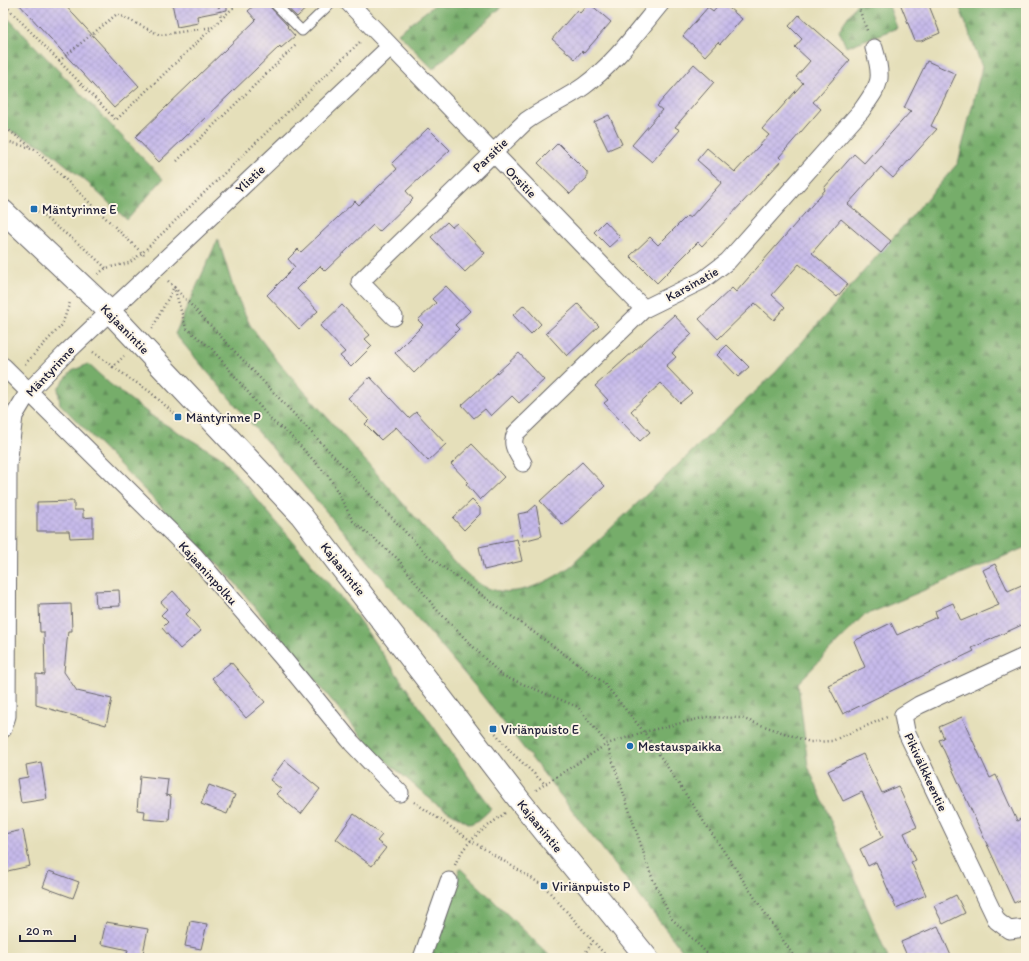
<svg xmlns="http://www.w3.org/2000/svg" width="1029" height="961" font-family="Itim,sans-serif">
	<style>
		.forest { fill: url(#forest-firs); stroke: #4c6853 }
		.building { fill: url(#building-cross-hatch) }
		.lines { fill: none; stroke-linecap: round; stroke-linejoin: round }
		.service-casing { stroke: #666467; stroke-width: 11 }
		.minor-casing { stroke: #666467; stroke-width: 19 }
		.secondary-casing { stroke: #666467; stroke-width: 24 }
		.path { stroke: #666467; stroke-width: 2.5; stroke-dasharray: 1 3; stroke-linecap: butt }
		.service { stroke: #fff; stroke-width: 9 }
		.minor { stroke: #fff; stroke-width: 17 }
		.secondary { stroke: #fff; stroke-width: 22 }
		.poi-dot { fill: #1f6fb2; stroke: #fcf5e5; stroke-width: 1.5 }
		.labels { text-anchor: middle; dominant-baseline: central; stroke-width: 4; stroke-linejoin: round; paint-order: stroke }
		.street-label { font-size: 13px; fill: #22223b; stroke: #fcf5e5 }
		.poi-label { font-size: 13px; fill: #22223b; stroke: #fcf5e5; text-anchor: start }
	</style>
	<defs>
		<pattern id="forest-firs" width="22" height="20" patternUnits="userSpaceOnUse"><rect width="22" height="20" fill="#76ad6b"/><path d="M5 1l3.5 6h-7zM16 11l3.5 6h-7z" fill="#608c59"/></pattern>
		<pattern id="building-cross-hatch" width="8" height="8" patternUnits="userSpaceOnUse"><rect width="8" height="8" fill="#c6baea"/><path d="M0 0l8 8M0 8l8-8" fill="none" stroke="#aaa0ca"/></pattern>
	</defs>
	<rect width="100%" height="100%" fill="#fcf5e5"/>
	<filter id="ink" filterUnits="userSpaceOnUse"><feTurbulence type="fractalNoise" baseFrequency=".025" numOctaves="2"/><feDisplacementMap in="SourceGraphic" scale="8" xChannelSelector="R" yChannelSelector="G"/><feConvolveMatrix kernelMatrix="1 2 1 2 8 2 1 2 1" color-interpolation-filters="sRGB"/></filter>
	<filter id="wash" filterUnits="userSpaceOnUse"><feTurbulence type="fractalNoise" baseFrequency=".012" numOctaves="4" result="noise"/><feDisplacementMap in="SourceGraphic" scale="16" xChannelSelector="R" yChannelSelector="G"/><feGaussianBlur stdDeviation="0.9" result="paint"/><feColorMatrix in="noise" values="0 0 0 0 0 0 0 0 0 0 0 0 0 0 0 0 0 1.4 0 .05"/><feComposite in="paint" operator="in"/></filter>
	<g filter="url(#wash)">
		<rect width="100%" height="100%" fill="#e5dfba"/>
		<path class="forest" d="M437,3h69l-73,66 -35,-36z
			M857,3h31l9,25 -51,19 -7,-17z
			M958,3h68v544l-163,69 -65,67 10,83 80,192h-200l-213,-272 -300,-352 43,-95 16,51 16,35 24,32 185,210c6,5 12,11 19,16 30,20 68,1 93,-17l205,-194 182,-209 24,-96z
			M3,13l160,166 -36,41 -39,-37 -44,-36 -41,-20z
			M88,364l22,20 46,35 66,39 134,158 135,193 -12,11 -9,4 -34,-20 -65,-56 -140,-170 -171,-174 -2,-16 14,-17z
			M460,868l92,90h-123z"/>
		<g id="blocks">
			<path class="building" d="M18,3h45l76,83 -25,22z
				M172,3h55v7l-30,6 1,7 -21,4z
				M257,3h11l2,4 18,19 -1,1 8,9 -14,12 -1,-2 -121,116 -24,-25 121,-117 -8,-9z
				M282,3h30l-15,14z
				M589,3l22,19 -27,31 -2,-2 -7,8 -23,-20 25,-29 3,3z
				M720,3h3l19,16 -22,25 -2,-2 -13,14 -22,-20 25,-29 5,4z
				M900,3h28l12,30 -19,8h-6z
				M799,15l51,45 -37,42 8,7 -42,48 3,3 -80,86 -4,-4 -41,41 -27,-27 20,-19 8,8 29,-29 3,2 32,-36 -25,-22 10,-12 28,24 34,-37 -7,-6 41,-46 -7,-6 14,-16 -15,-14 7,-8 -13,-13z
				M927,61l29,13 -25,52 6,3 -44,49 -12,-11 -33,37 43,37 -10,12 -40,-34 -29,34 36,31 -11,13 -38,-33 -27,31 13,12 -11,13 -19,-17 -37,36 -19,-20 33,-31 4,4 89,-102 -1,-2 30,-34 10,9 47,-52 -7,-3z
				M694,64l20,18 -39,45 5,3 -28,32 -20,-17 30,-35 -5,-4z
				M609,115l13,29 -14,6 -14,-28z
				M428,128l22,22 -44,41 7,8 -34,33 -6,-7 -48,46 -5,-5 -23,23 21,22 -19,18 -32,-34 28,-28 -7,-8 10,-10 3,3 54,-51 4,4 38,-36 -5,-6z
				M558,143l29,29v6l-17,16 -32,-31z
				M605,221l15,16 -11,10 -15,-15z
				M447,222l5,5 5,-4 28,30 -20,19 -34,-35z
				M446,286l24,25 -15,14 4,4 -45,44 -19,-20 28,-28 -5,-5 18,-17 -4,-4z
				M578,304l21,22 -32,30 -21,-23z
				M342,305l28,30 -5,4 7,7 -21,21 -11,-11 5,-4 -25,-26z
				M524,305l17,19 -10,10 -18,-19z
				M674,315l18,19 -20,19 4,4 -10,9 26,27 -12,10 -19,-20 -30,28 19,21 -10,9 -36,-38 4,-3 -13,-14z
				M727,345l22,22 -11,10 -21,-22z
				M519,353l25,27 -25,23 -7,-7 -21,20 -6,-7 -11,9 -12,-13z
				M370,377l39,41 7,-6 30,32 -18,17 -32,-34 -15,13 -16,-16 4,-4 -21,-22z
				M472,444l32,33 -24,23 -14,-16 2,-2 -17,-18z
				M582,462l23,24 -42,39 -23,-24z
				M472,500l8,8v6l-16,16 -11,-12z
				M74,501v9h9v8l10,-1v20l-23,1 -1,-7h-32v-29z
				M536,505l6,31 -19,5 -5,-27 10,-2z
				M517,539l5,22 -38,9 -5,-23z
				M995,564l13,27 18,-8v40l-54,25 2,3 -131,63 -15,-29 37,-18 -11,-26 37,-18 6,12 40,-18 -2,-6 18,-8 8,18 38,-16 -16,-35z
				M119,590l1,16 -24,1 -1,-16z
				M173,591l17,19 -4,4 15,17 -21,18 -18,-21 6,-6 -7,-7 6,-6 -6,-7z
				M71,604l1,27h-4l-4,41 13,19 35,8 -6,26 -70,-20v-31l9,1 -1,-43h-4l-1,-27z
				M231,662l34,40 -19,16 -34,-40z
				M962,717l28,61 6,-3 21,46 9,-5v81l-12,6 -75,-163 5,-2 -5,-11z
				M863,754l19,39 16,-7 19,41 -13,6 12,27 -5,2 15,33 -30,13 -20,-46 -8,4 -8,-17 23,-12 -21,-45 -19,9 -15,-30z
				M285,760l35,29 -19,25 -25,-20 5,-5 -11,-9z
				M41,762l6,37 -26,4 -4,-24 11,-2 -2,-12z
				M140,776l28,3 -2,16 5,1 -2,25 -25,-2 1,-8 -8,-1z
				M209,785l26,10 -8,19 -26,-10z
				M354,814l28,21 -5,6 9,7 -14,18 -36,-27z
				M23,830l7,36 -27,6v-29l3,-1 -2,-8z
				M49,871l30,11 -6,16 -30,-11z
				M956,895l9,18 -22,11 -9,-18z
				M190,921l17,3 -6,25 -16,-3z
				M106,922l42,7 -6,29h-16l2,-8 -27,-6z
				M938,926l14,32h-44l-7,-16z"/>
		</g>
	</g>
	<g filter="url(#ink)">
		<use href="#blocks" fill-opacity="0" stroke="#666467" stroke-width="1"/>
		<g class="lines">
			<g class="service-casing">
				<path id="service" d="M274,3l28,28 29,-28"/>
			</g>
			<g class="minor-casing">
				<path id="minor" d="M349,3l295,306
					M394,317l-34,-35 166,-161c18,-13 40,-22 58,-35 30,-22 53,-54 77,-83
					M3,366l191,189 87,101 71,87 48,50
					M523,463c-6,-11 -13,-19 -7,-30l128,-124 59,-29 25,-19 133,-150c19,-27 23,-30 13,-63
					M1026,656l-107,49 -16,10 3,16 91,190 12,9 17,-2
					M3,729l4,-13 1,-251 6,-49 15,-25 36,-37 325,-307
					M422,958l27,-77"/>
			</g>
			<g class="secondary-casing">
				<path id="secondary" d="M3,211l107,101 191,203 219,286 127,157"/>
			</g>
			<path class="path" d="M3,3l113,117 122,-117
				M218,3l3,15
				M857,3l11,30
				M59,61l58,-47 43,21 53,-8
				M3,126l28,21
				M3,140l31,9 110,106
				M177,161l120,-117
				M34,209l50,39 22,20
				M98,274l8,-6 23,-5 13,-10 219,-212
				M168,281l6,6 12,41 26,21 60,72 17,13 41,44 23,43 45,38 37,49 66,67 77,32 29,37 44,131 20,43 41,40
				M152,329l22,-42 255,270 174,125 41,50 151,226
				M93,352l20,15 11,-11
				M25,364l37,-39 8,-23
				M113,367l36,24 29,26
				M493,730l18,22 34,32
				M536,790l71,-46 37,-12 62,-15 35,1 69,24 22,-1 55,-24
				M414,802l56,38 74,46 64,72
				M455,865c9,-24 31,-37 50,-52
				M440,955l8,3
				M582,958l11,-17"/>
			<use href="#service" class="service"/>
			<use href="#minor" class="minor"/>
			<use href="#secondary" class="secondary"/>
		</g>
	</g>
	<g class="poi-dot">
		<rect x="30" y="205" width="8" height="8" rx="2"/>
		<rect x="174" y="413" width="8" height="8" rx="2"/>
		<rect x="489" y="725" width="8" height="8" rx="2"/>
		<circle cx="630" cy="746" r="4"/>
		<rect x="540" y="882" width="8" height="8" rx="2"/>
	</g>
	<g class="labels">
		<g class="street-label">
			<text transform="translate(490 155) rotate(-44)">Parsitie</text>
			<text transform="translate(250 179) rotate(-43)">Ylistie</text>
			<text transform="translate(521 182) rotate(46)">Orsitie</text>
			<text transform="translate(692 284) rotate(-29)">Karsinatie</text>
			<text transform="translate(125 329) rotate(46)">Kajaanintie</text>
			<text transform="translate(50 371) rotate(-47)">Mäntyrinne</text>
			<text transform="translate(343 569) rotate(52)">Kajaanintie</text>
			<text transform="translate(208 573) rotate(48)">Kajaaninpolku</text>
			<text transform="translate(926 772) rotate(65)">Pikivälkkeentie</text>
			<text transform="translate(540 826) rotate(51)">Kajaanintie</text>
		</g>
		<g class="poi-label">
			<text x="42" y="209">Mäntyrinne E</text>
			<text x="186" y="417">Mäntyrinne P</text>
			<text x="501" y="729">Viriänpuisto E</text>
			<text x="638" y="746">Mestauspaikka</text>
			<text x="552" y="886">Viriänpuisto P</text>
		</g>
	</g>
	<rect width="1029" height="961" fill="none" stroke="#fcf5e5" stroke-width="16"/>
	<path d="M20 935v6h55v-6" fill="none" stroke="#22223b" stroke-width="2"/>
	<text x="26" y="935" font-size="12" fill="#22223b" stroke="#fcf5e5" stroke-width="3" paint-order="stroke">20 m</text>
</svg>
